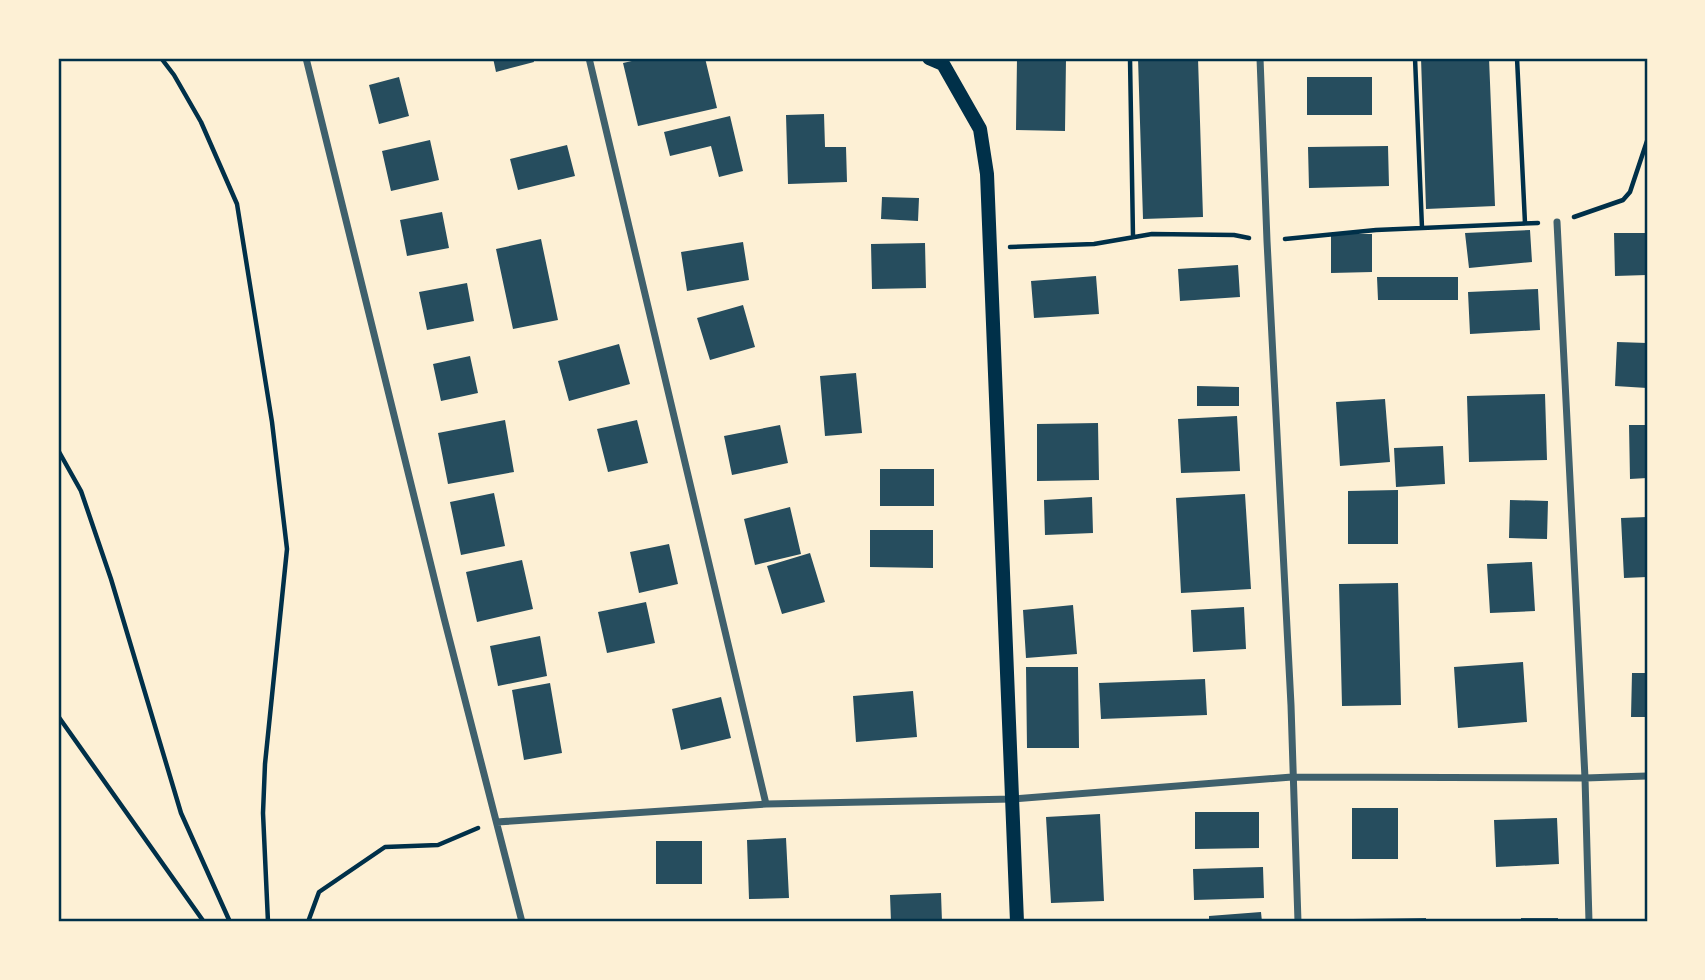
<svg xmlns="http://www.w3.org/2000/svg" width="1705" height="980" font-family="'Fira Sans Condensed',sans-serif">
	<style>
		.building { fill: #264d5e }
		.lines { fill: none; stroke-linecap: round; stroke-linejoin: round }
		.path { stroke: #003049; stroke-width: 4.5 }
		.minor { stroke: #3f606c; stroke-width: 7 }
		.secondary { stroke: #003049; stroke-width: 14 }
		.neatline { fill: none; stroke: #003049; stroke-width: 2.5 }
	</style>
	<rect width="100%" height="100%" fill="#fdf0d5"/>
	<path class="building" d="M493,58h40l1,4 -38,10z
		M645,58h60l12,50 -79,18 -15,-63z
		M1017,58l49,1 -1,72 -49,-1z
		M1138,58h60l5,159 -60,2z
		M1421,58h68l6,148 -69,3z
		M399,77l10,39 -30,8 -10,-39z
		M1307,77h65v38h-65z
		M824,114l1,33h21l1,35 -59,2 -2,-69z
		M730,116l13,55 -24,6 -8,-31 -41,10 -6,-24z
		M430,140l9,40 -48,11 -9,-40z
		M567,145l8,31 -57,14 -8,-31z
		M1388,146l1,40 -80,2 -1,-41z
		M882,197l37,1 -1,23 -37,-2z
		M442,212l7,36 -42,8 -7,-36z
		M1530,230l2,32 -63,6 -4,-35z
		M1614,233h33v42l-32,1z
		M1331,234h41v38l-41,1z
		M541,239l17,81 -45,9 -17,-80z
		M743,242l6,38 -62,11 -6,-39z
		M925,243l1,45 -54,1 -1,-45z
		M1238,265l2,32 -60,4 -2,-32z
		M1096,276l3,38 -65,4 -3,-37z
		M1377,277h81v23h-80z
		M467,283l7,38 -47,9 -8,-38z
		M1538,289l2,41 -70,4 -2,-42z
		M743,305l12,42 -45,13 -13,-42z
		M1617,342l30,1v45l-32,-2z
		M619,344l11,40 -61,17 -11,-40z
		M470,356l8,37 -37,8 -8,-37z
		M856,373l6,60 -37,3 -5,-60z
		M1197,386l42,1v19h-42z
		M1545,394l2,66 -78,2 -2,-66z
		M1385,399l5,63 -50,4 -4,-64z
		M1237,416l3,55 -59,2 -3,-54z
		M505,420l9,52 -66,12 -10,-51z
		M637,420l11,43 -40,9 -11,-43z
		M1098,423l1,57 -62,1v-57z
		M780,425l8,38 -56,12 -8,-39z
		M1629,425h18v53l-17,1z
		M1443,446l2,38 -49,3 -2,-39z
		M880,469h54v37h-54z
		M1398,490v54h-50v-53z
		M494,493l11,53 -44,9 -11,-53z
		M1245,494l6,95 -70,4 -5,-95z
		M1092,497l1,36 -48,2 -1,-35z
		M1510,500l38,1 -1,38 -38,-1z
		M790,507l11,47 -46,11 -11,-46z
		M1647,517v60l-23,1 -3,-60z
		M870,530h63v38l-63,-1z
		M669,544l9,40 -39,9 -9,-41z
		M810,553l15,49 -43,12 -15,-48z
		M522,560l11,49 -56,13 -11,-50z
		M1532,562l3,49 -45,2 -3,-49z
		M1398,583l3,122 -59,1 -3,-122z
		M646,602l9,41 -48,10 -9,-41z
		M1073,605l4,49 -51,4 -3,-48z
		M1244,607l2,42 -53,3 -2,-42z
		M540,636l7,40 -49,10 -8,-40z
		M1523,662l4,60 -69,6 -4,-61z
		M1026,667h52l1,81h-52z
		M1632,673h15v44h-16z
		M1205,679l2,36 -106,4 -2,-36z
		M550,683l12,70 -38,7 -12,-70z
		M913,691l4,46 -61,5 -3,-46z
		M721,697l10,41 -50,12 -9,-41z
		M1352,808h46v51h-46z
		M1195,812h64v36l-64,1z
		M1100,814l4,87 -53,2 -5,-86z
		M1557,818l2,46 -63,3 -2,-47z
		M786,838l3,60 -40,1 -2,-59z
		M656,841h46v43h-46z
		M1263,867l1,31 -70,2 -1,-31z
		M941,893l1,29h-51l-1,-27z
		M1261,912l1,10h-53v-6z
		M1426,918v4h-73v-3z
		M1521,918h37v4h-37z"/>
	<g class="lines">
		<path class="path" d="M161,58l13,17 27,47 36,82 35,218 15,127 -22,215 -2,49 5,109
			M1130,58l3,179
			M1415,58l7,170
			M1517,58l8,165
			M1574,217l49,-17 7,-8 17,-51
			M1285,239l91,-9 162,-7
			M1010,247l84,-3 58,-10 82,1 15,3
			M58,450l23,41 30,88 70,234 49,109
			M58,716l146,206
			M308,922l11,-30 66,-45 53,-2 40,-17"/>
		<path class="minor" d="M306,58l138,560 78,304
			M589,58l177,746
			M1260,58l7,183 24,464 7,217
			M1557,222l28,556 4,144
			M497,822l269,-18 247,-5 279,-22 293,1 62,-2"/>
		<path class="secondary" d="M929,58l14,6 37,65 7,45 30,748"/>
	</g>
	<rect width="1705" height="980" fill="none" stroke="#fdf0d5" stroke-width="119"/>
	<rect x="60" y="60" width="1586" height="860" class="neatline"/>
</svg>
